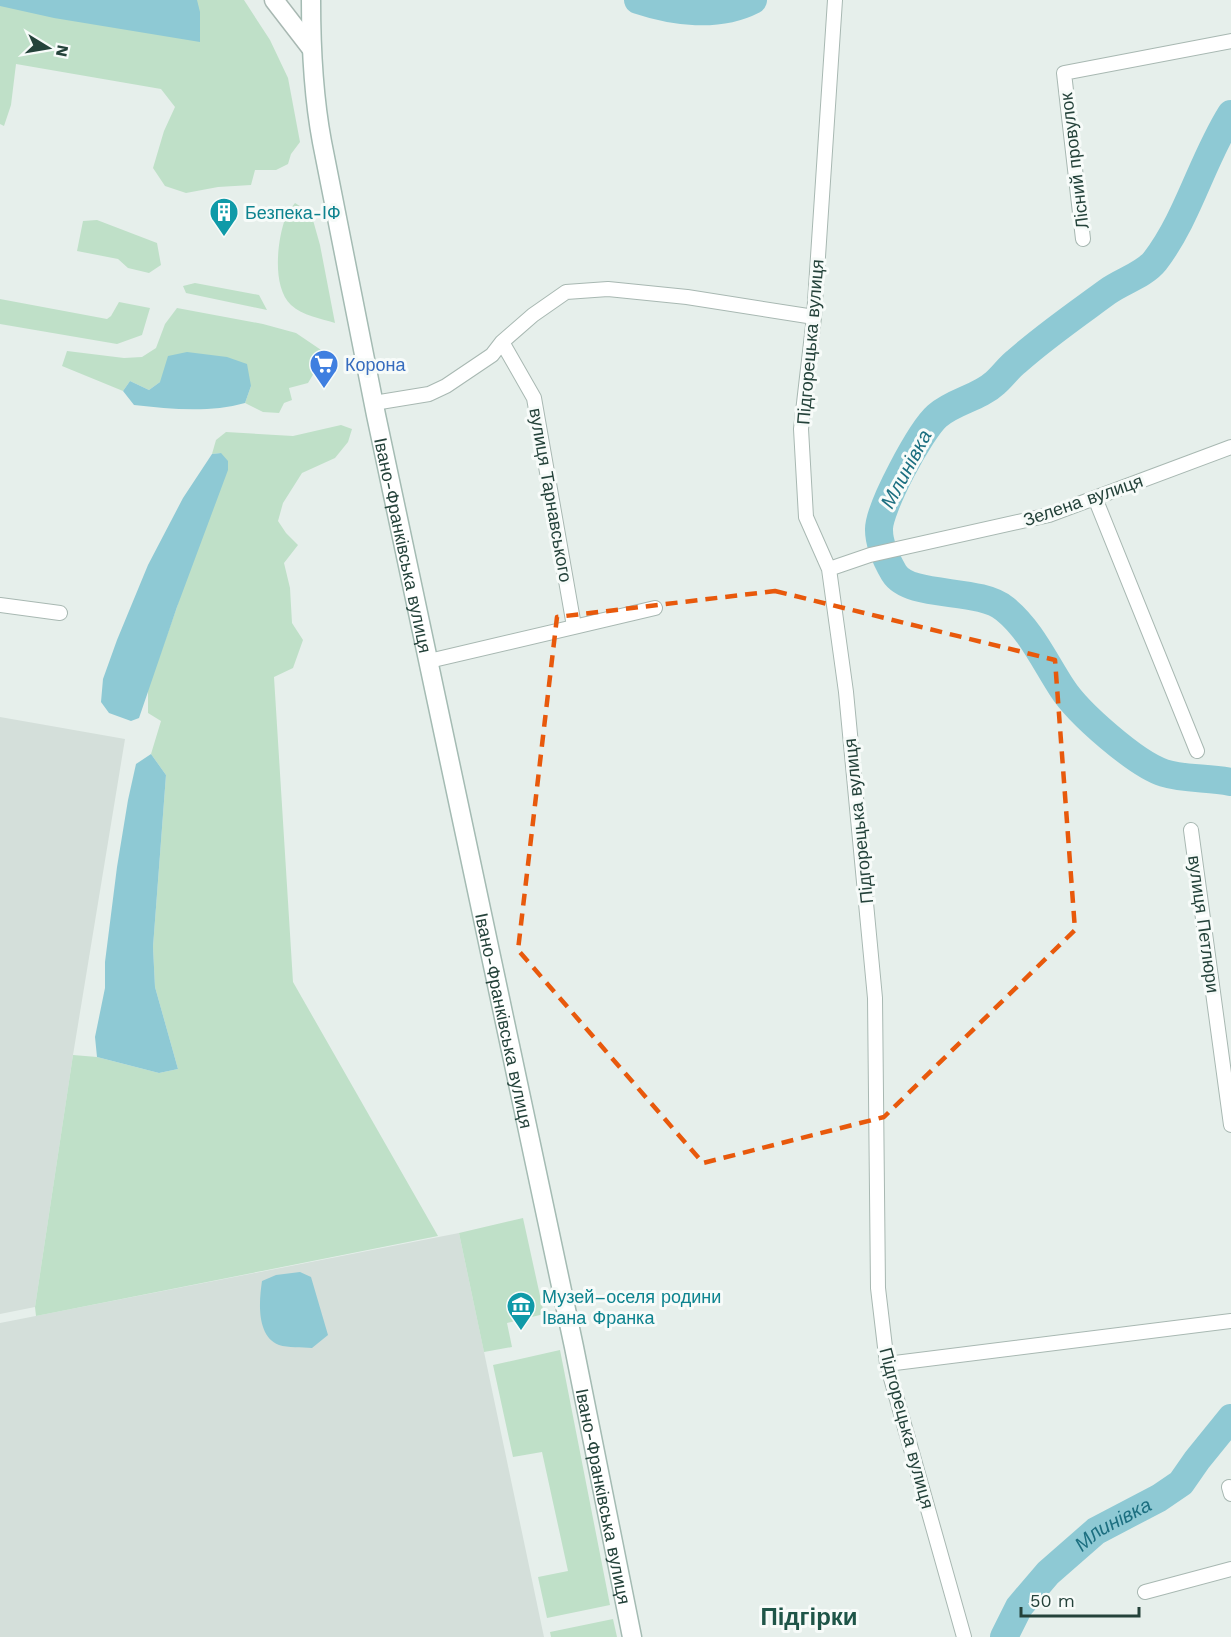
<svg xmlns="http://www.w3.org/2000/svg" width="1231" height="1637" font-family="'Work Sans',sans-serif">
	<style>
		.built { fill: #d4dfda }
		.green { fill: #bfe0c8 }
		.water { fill: #8ec9d4 }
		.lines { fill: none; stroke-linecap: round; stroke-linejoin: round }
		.river { stroke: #8ec9d4; stroke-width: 28 }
		.minor-casing { stroke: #a8b8b2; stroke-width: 16 }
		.tertiary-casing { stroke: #a8b8b2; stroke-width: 21 }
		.secondary-casing { stroke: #a4bbb3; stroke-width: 21 }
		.minor { stroke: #fff; stroke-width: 14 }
		.tertiary { stroke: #fff; stroke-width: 18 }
		.secondary { stroke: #fff; stroke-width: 18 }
		.marked { fill: none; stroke: #e8590c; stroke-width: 4.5; stroke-dasharray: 12 8; stroke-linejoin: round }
		.labels { text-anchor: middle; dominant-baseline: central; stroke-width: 6; stroke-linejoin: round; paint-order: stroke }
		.street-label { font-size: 18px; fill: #24423a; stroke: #f7fbf9 }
		.culture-label { font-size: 18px; fill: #0d838f; stroke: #f7fbf9; text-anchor: start }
		.shop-label { font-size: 18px; fill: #366cbe; stroke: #f7fbf9; text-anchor: start }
		.water-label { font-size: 20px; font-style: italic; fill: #1c6f80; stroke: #f7fbf9 }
		.district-label { font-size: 24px; font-weight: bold; fill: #1f5548; stroke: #f7fbf9 }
	</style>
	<rect width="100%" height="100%" fill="#e6efeb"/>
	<path class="built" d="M0,717l125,22 -52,316 -38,252 -35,7z
		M459,1233l85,404h-544v-314z"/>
	<path class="green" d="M0,0h244l26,40 18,38 12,64 -9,12 -3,10 -12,6h-21l-4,15 -33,2 -32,6 -21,-7 -12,-18 11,-37 11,-24 -14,-18 -145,-25 -5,41 -7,21 -4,-2z
		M295,203l16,10 9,32 15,78c-15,-5 -32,-7 -44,-18 -19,-18 -14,-63 -6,-86 2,-6 6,-11 10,-16z
		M97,220l60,23 4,22 -12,8 -21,-5 -10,-9 -41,-8 6,-30z
		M195,283l64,12 8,15 -81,-17 -3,-7z
		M0,299l107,20 4,-3 8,-14 31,6 -8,27 -25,9 -117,-20z
		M177,308l86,16 33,9 31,21 -1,10 -12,9 -6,10 -19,5 3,12 -8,3 -5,10 -16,-1 -18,-9 6,-17 -91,-4 -11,8 -19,-9 -7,10 -61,-25 5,-15 57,7 18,-1 14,-9 9,-24z
		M341,425l11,4 -4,13 -13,16 -33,15 -19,30 -5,18 8,12 12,12 -14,18 6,25 2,35 11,17 -10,28 -19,9 19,305 145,254 -402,80 -1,-9 38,-252 24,2 62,16 19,-4 -23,-82 -2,-40 13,-172 -15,-21 10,-33 -13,-8v-25l29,-81 44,-154 -9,1 4,-14 10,-8 67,4z
		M523,1218l21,96 -37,9 5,24 -28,5 -25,-119z
		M560,1350l50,255 -63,13 -9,-41 30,-6 -26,-119 -29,5 -20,-92z
		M613,1619l4,18h-66l-1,-5z"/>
	<path class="water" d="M0,0h197l3,12v30l-146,-24 -54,-12z
		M187,352l40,5 20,7 4,22 -6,17c-35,10 -75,6 -111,2l-11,-14 7,-10 19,9 11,-8 8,-26z
		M221,453l7,8v9l-51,137 -38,111 -8,3 -22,-8 -8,-11 2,-23 14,-39 31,-75 35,-67 29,-44z
		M151,754l15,21 -13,172 2,40 23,82 -19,4 -62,-16 -2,-20 10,-49v-26l12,-95 11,-67 8,-36z
		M300,1272l11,5 17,58 -16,13c-10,-1 -24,0 -33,-3 -23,-9 -20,-44 -17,-64l14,-6z"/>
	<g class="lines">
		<g class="river">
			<path d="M638,0c36,12 80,18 115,0"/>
			<path d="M1231,114c-29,46 -43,104 -76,147 -11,14 -33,20 -48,31 -30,22 -62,44 -90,69 -8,6 -14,15 -22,22 -16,15 -41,18 -58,33 -16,14 -59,93 -58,114 0,14 8,31 15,43 16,26 85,14 111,36 25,20 40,53 57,79 16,25 74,76 102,85 22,7 45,4 67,9"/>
			<path id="s1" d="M1004,1637l15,-30 29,-34 48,-42 63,-33 22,-15 16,-23 34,-42"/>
		</g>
		<g class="minor-casing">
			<path id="minor" d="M835,0l-21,317 -13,112 5,88 23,52 17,123 29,306 3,290 9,76 77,273
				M1083,239l-19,-166 167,-32
				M502,342l32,56 40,228
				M374,403l55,-9 17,-8 46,-31 10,-13 31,-27 33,-23 42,-3 79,8 127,20
				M1095,498l102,253
				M829,569l41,-14 179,-40 182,-68
				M0,605l60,8
				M429,661l226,-53
				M1191,830l40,295
				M887,1364l344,-43
				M1229,1487l2,7
				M1145,1592l86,-23"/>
		</g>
		<g class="tertiary-casing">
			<path id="tertiary" d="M274,0l37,48"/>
		</g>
		<g class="secondary-casing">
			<g id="secondary">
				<path id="s2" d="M311,0c0,48 2,94 11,142l54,273 198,932 58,290"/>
			</g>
		</g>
		<use href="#minor" class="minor"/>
		<use href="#tertiary" class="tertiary"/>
		<use href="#secondary" class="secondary"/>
	</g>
	<path class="marked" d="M775,591l280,69 20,270 -191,187 -181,46 -185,-213 39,-333z"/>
	<defs>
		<g id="building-pin" transform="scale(1.5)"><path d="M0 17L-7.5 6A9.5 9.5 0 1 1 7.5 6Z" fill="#0f9aa8" stroke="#f7fbf9"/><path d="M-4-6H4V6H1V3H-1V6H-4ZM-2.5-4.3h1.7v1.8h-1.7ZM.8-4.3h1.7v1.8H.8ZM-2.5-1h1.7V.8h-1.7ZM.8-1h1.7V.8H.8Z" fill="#fff"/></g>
		<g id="supermarket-pin" transform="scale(1.5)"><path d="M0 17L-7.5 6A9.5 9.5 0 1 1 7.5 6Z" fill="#3f7fe0" stroke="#f7fbf9"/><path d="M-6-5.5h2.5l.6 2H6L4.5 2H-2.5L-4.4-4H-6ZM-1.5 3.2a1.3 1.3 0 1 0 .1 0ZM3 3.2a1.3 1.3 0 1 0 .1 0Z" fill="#fff"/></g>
		<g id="museum-pin" transform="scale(1.5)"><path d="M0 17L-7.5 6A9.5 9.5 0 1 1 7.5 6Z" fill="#0f9aa8" stroke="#f7fbf9"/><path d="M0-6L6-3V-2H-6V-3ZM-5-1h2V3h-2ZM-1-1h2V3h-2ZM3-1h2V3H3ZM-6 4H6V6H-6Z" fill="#fff"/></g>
	</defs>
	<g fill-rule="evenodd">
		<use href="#building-pin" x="224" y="212"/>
		<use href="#supermarket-pin" x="324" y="364"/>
		<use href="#museum-pin" x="521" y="1306"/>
	</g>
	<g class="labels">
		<g class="street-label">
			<text transform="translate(1074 161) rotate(-97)">Лісний провулок</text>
			<text transform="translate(810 342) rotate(-85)">Підгорецька вулиця</text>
			<text transform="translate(551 495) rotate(80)">вулиця Тарнавського</text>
			<text transform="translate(1083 500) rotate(-19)">Зелена вулиця</text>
			<text stroke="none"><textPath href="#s2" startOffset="554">Івано-Франківська вулиця</textPath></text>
			<text transform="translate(858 821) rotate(-96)">Підгорецька вулиця</text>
			<text transform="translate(1204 924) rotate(82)">вулиця Петлюри</text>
			<text stroke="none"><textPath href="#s2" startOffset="1040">Івано-Франківська вулиця</textPath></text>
			<text transform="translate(907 1428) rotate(75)">Підгорецька вулиця</text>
			<text stroke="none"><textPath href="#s2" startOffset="1526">Івано-Франківська вулиця</textPath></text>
		</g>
		<g class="culture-label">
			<text x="245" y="212">Безпека-ІФ</text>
			<text x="542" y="1296">Музей–оселя родини<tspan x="542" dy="21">Івана Франка</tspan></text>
		</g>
		<g class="shop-label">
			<text x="345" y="364">Корона</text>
		</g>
		<g class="water-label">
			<text transform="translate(906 469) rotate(-62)">Млинівка</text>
			<text stroke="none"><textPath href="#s1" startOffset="160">Млинівка</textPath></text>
		</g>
		<g class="district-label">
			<text x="809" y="1617">Підгірки</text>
		</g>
	</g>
	<g transform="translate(48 48) rotate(101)" stroke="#f7fbf9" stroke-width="4.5" paint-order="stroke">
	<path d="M0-4.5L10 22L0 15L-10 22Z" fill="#24423a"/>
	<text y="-9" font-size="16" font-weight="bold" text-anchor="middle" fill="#24423a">N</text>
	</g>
	<path d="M1021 1607v9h118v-9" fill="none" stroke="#24423a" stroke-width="3"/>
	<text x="1030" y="1607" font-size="18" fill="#24423a" stroke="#f7fbf9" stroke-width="4.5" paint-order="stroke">50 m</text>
</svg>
